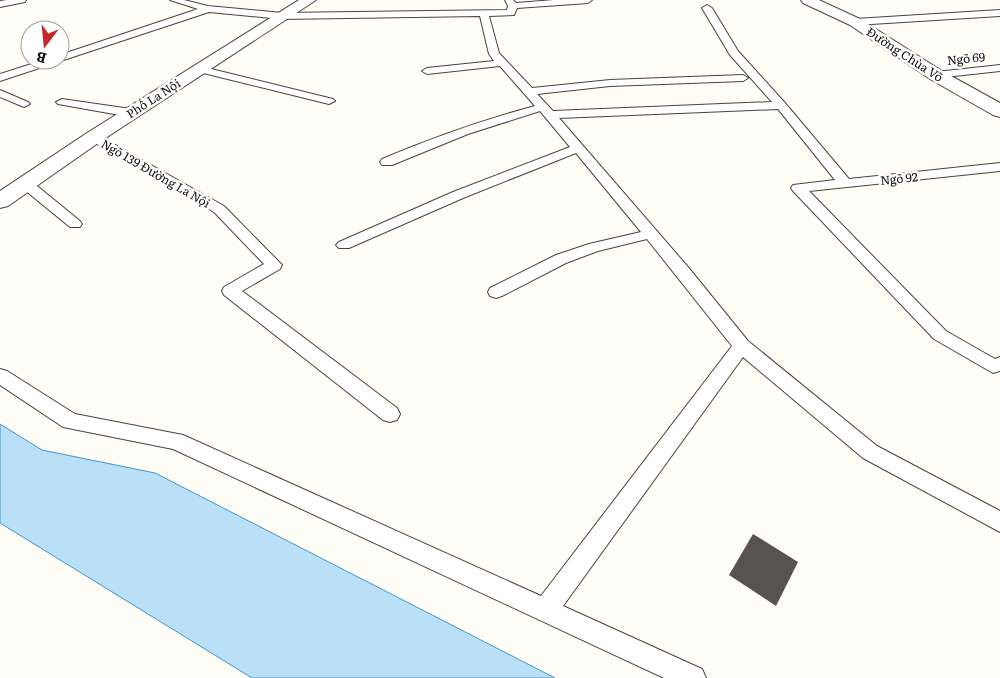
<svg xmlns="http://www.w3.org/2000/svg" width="1000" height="678" font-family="Literata,serif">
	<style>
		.water { fill: #b9e0f7; stroke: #3f96cf }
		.building { fill: #5a524d }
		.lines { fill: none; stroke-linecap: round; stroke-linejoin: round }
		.service-casing { stroke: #444; stroke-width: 2 }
		.minor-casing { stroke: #444; stroke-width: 2 }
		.service { fill: #fff; fill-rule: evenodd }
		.minor { fill: #fff; fill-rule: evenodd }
		.labels { text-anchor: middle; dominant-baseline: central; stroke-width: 5; stroke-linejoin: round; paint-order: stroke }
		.far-street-label { font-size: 12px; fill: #111; stroke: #fff }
	</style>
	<rect width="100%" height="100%" fill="#fffdf5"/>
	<path class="water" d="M0,424l42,26 113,23 400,205h-303l-252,-155z"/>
	<path class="building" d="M753,534l45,28 -22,44 -47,-31z"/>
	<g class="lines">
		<g class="service-casing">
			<path id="service" d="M7,0h19l-1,2 -25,5v-6z
				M170,0h14l24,6 74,7 225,-3 1,-4 -3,-6h8l3,3 38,-3h38l-4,3 -71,5 -3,7 -25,1 10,37 33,35 78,-8 133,-5 5,3 -5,3 -133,5 -73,8 16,17 219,-9 -42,-47 -28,-47 5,-3 5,3 26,43 47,52 64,76 151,-16v8l-191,20 137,140 49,28 5,-2v14l-7,2 -59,-34 -141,-148 -2,-3 2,-3 42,-5 -57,-71 -219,9 129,149 60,74 129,105 123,65v21l-137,-74 -120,-101 -180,249 139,63 4,9h-42l-491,-229 -110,-22 -63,-42v-16l7,2 68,43 108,21 358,161 191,-250 -85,-107 -49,12 -32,12 -64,33 -6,2 -6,-2 -2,-4 2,-4 66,-33 33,-11 52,-12 -65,-79 -113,45 -114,50h-10l-3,-3 3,-3 114,-50 117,-45 -30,-36 -72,23 -76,31h-10l-2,-3 2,-3c50,-21 101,-39 153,-53l-35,-40 -73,8 -5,-3 5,-3 67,-7 -5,-7 -9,-38 -198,3 -73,-7 -209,69v-7l44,-14h16v-5l138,-46z
				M1000,10v6l-145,9 -5,-3 5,-3z
				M1000,65v6l-64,7 -5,-3 5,-3z
				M199,66l134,33 2,2 -6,3 -134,-33 -1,-2 1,-2z
				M0,90l28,12 2,2 -6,3 -24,-10z
				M62,99l69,10 6,4 -6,4 -73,-13 -2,-2z
				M94,133l130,73 58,59 -2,4 -38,22 155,117 3,6 -3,6 -7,2 -7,-2 -159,-125 -2,-4 2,-4 40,-23 -50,-52 -124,-72 -2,-3 2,-3z
				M26,180l5,1 49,40 2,3 -2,3h-10l-49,-40 -2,-3 2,-3z"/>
		</g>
		<g class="minor-casing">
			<path id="minor" d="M299,0h17l-215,141 -93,65 -8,2v-17l87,-58z
				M801,0h18l41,19 82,52 58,32v14l-7,-2 -63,-36 -80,-54 -47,-22z"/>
		</g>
		<use href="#service" class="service"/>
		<use href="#minor" class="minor"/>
	</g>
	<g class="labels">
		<g class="far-street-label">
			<text transform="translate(905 54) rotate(33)">Đường Chùa Võ</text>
			<text transform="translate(966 58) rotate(-6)">Ngõ 69</text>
			<text transform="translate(153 98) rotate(-33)">Phố La Nội</text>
			<text transform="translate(156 173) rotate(30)">Ngõ 139 Đường La Nội</text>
			<text transform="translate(899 178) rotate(-6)">Ngõ 92</text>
		</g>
	</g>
	<g transform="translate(45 45) rotate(196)"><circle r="24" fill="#ffffff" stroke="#a0a0a0"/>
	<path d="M0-4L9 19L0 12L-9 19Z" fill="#c4262e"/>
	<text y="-8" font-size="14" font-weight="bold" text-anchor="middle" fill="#111111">B</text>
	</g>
</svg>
